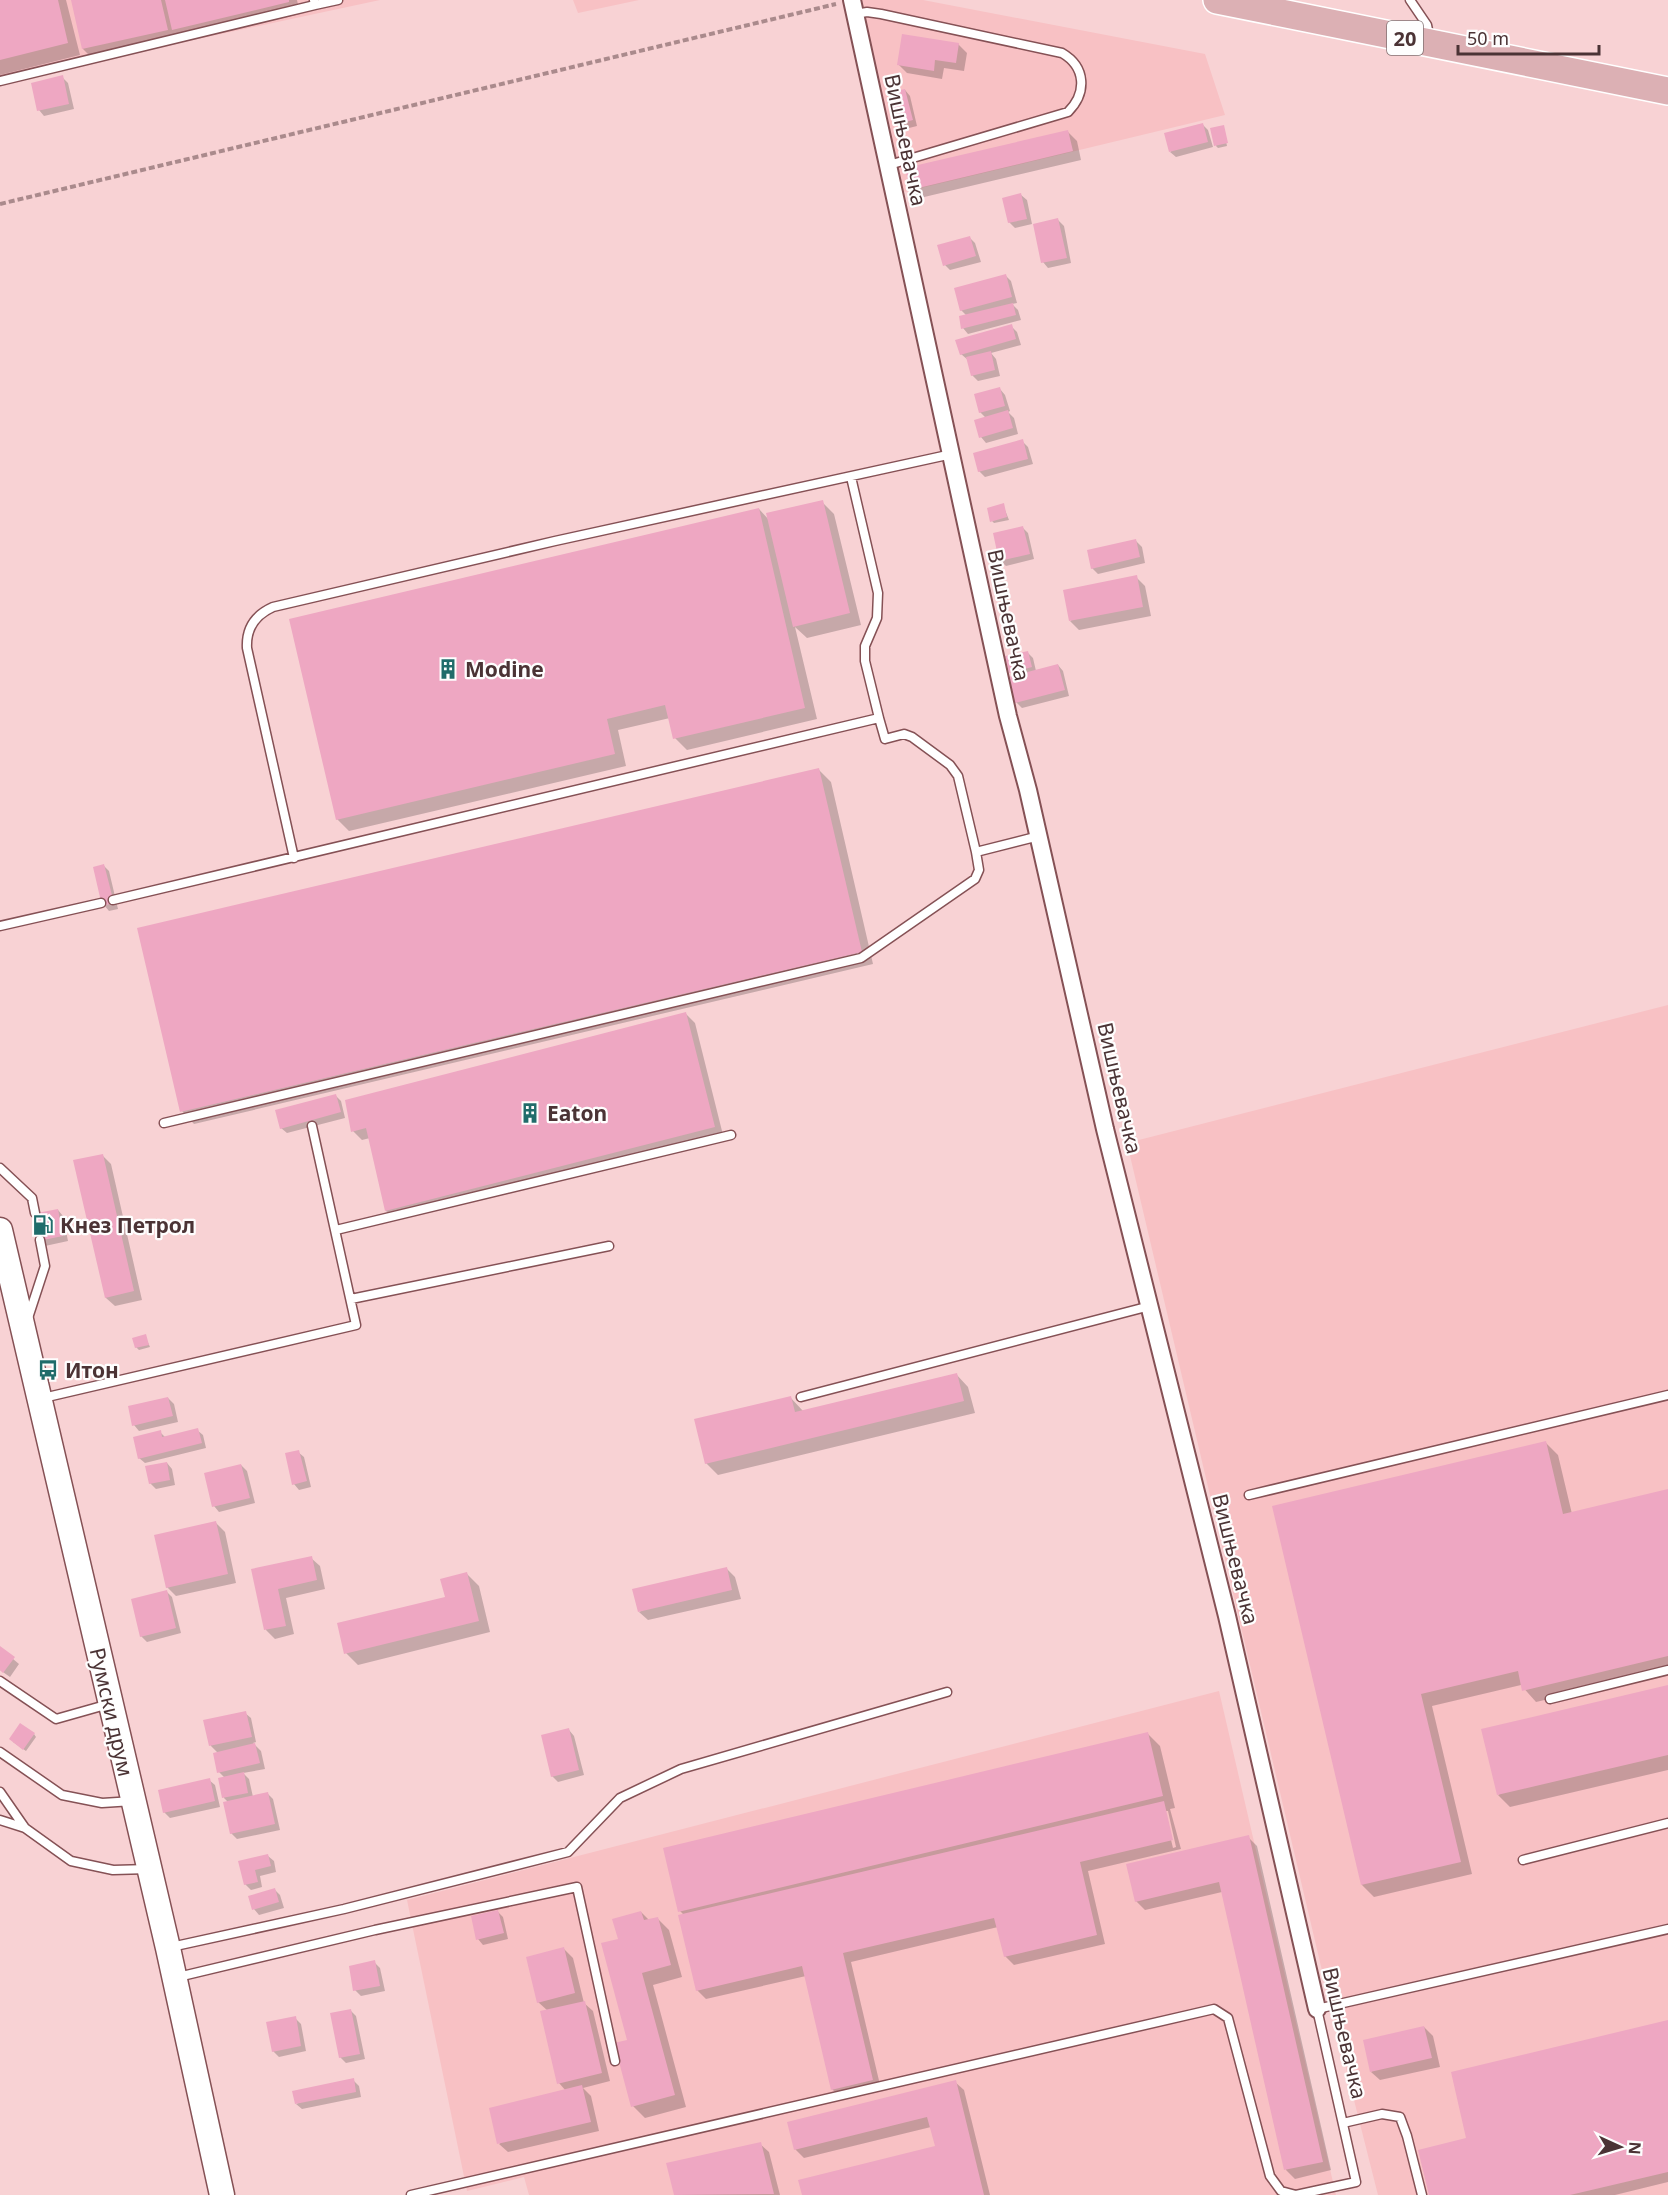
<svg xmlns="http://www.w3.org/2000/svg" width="1668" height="2195" font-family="'Noto Sans',sans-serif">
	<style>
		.built { fill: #f8c1c4 }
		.shadow { fill: #0003; fill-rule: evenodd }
		.building { fill: #eea7c2 }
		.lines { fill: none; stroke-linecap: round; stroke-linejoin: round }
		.lane-casing { stroke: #855155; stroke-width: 11 }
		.street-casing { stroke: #855155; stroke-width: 20 }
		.secondary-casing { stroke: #855155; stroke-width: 27 }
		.primary-casing { stroke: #fff; stroke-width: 30 }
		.path { stroke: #aa8a8c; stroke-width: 4; stroke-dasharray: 6 3; stroke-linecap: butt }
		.lane { stroke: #fff; stroke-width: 8 }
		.street { stroke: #fff; stroke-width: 16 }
		.secondary { stroke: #fff; stroke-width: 24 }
		.primary { stroke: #dcb0b4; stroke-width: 27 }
		.labels { text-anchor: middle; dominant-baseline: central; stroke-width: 4.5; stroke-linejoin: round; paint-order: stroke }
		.shield { fill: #fefefe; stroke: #817071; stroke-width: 1.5 }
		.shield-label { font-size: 20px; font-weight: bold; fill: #4b3335 }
		.street-label { font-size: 21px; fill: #4b3335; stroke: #fefefe }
		.poi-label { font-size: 21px; font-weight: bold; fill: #4b3335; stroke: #fefefe; text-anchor: start }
	</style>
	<rect width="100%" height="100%" fill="#f8d2d4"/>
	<path class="built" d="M0,0h380l-253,54 -127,32z
		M573,0h66l-61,13z
		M856,0h67l282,54 20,61 -325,78z
		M1668,1005v1190h-290l-46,-182 -205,-870z
		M1219,1691l117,504h-807l-5,-18 -57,14 -60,-291z"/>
	<path class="shadow" d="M0,0h66l14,55 -80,20z
		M72,0h225l3,14 -115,27 -8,-8 2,9 -84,19 -12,-12z
		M958,44l9,9 -3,18 -20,-3 -2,11 -35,-6 -9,-9z
		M62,77l6,6 6,26 -30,7 -5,-6z
		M905,90l5,6 7,30 -12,3 -6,-6z
		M1203,125l5,5 5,17 -37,10 -6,-5z
		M1223,127l4,19 -9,2 -2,-2z
		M1068,132l9,9 4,19 -161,38 -9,-9z
		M1021,195l6,5 5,24 -17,4 -6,-6z
		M1058,220l6,6 7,37 -23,5 -5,-6z
		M969,237l6,6 6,19 -31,8 -5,-5z
		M1006,276l5,5 6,22 -5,1 6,6 3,10 -53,14 -5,-6 4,-12 -6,-6z
		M1011,326l6,6 4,13 -30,8 5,6 4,17 -22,5 -6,-6 -4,-15 -7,-6z
		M1000,389l5,6 5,16 -2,1 6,6 4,16 -32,9 -5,-6 5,-19 -6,-6z
		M1022,441l6,6 5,17 -48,13 -6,-6z
		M822,502l12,12 27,111 -54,13 -12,-11 22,92 -130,31 -12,-12 -5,-20 -52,12 8,36 -277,65 -12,-12 422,-310 10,11z
		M1003,505l6,15 -15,3 -2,-2z
		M1023,528l5,5 6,26 -28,7 -6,-6z
		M1136,541l6,6 3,16 -47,11 -6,-6z
		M1136,577l9,9 6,30 -72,14 -9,-9z
		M1027,652l6,6 3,13 22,-6 5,6 6,25 -47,12 -6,-6 -1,-25 -4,-5z
		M819,770l12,12 42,182 -679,160 -12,-13z
		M104,866l5,5 9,38 -9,2 -5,-6z
		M686,1014l9,9 28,112 -328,84 -9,-8 -16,-73 -8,2 -9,-9z
		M335,1095l6,6 4,17 -58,15 -6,-5z
		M102,1155l9,9 31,136 -27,6 -9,-8z
		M58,1210l5,6 5,25 -23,5 -6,-6z
		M145,1336l5,11 -11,3 -3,-3z
		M956,1374l12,13 7,26 -257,62 -12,-12 84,-66 13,14z
		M168,1398l6,6 4,18 -39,9 -5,-6z
		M197,1430l6,5 3,13 -61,15 -6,-5 21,-26 6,6z
		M1546,1443l12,12 14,59 96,-23v180l-132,31 -15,-17 -89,21 40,168 -98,23 -12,-12 -88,-378z
		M298,1452l6,5 7,30 -12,3 -5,-6z
		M167,1463l5,6 3,16 -19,4 -6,-6z
		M241,1465l6,6 8,32 -36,9 -5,-6z
		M216,1523l9,9 11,51 -60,13 -9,-9z
		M311,1558l9,8 5,23 -39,9 8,36 -19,5 -9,-9 -13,-59z
		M726,1568l9,9 6,22 -93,21 -9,-8z
		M467,1574l12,12 11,46 -132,33 -12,-12 101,-55z
		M166,1591l6,6 9,36 -34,9 -6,-6z
		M0,1648l19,16 -9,13 -10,-7z
		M1668,1687v83l-158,37 -12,-12z
		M245,1713l6,5 5,24 -3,1 8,8 4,18 -22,4 6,6 4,18 15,-3 5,5 7,31 -43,9 -6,-6 -3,-31 -4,-4 1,-20 -6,-6 -1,-19 -7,-7 -6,-24z
		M569,1730l5,6 10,39 -26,7 -6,-6z
		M34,1734l2,3 -10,14 -13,-9z
		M1148,1734l12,12 15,62 -5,1 11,40 -93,22 17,73 -91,21 -9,-9 -7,-29 -147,35 30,127 -40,9 -9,-9 -26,-113 -100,23 -9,-9 -13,-75 -4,-4zM1164,1811h4l8,36 -3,1z
		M209,1780l6,5 5,22 -50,11 -6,-6z
		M1248,1837l9,9 74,324 -36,9 -9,-9 -64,-278 -77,18 -9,-9z
		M268,1856l6,5 2,11 -16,4 2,11 -11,3 -6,-6 -5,-22z
		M275,1890l5,5 4,13 -25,7 -5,-6z
		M498,1912l5,5 5,22 -25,6 -5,-6z
		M641,1912l8,8 8,-2 12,12 13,47 -29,8 33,122 -41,11 -12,-12 -4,-65 -10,-101z
		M564,1949l9,9 11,45 9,8 17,70 -27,7 8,8 8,35 -91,21 -9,-8 67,-53 -7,-8 -11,-72 -10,-9z
		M374,1962l6,6 5,23 -24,5 -6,-6z
		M351,2011l5,5 9,43 -19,4 -6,-6z
		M295,2018l6,6 5,27 -27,6 -6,-6z
		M1668,2022v160l-53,13h-185z
		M1424,2027l9,9 7,31 -60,13 -9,-8z
		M353,2080l6,6 2,11 -59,12 -6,-5z
		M955,2082l9,8 26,105h-187l133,-48 -5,-20 -127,31 -9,-9z
		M760,2144l9,8 11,43h-105l-7,-31z"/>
	<path class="building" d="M0,0h58l10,43 -68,17z
		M71,0h90l7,30 -86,19z
		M165,0h124v2l-117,28z
		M902,34l57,9 -3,20 -21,-3 -1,11 -37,-6z
		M63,75l6,29 -32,7 -6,-28z
		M905,89l8,31 -15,4 -8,-32z
		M1203,123l5,19 -39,10 -5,-19z
		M1224,125l4,18 -14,3 -4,-18z
		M1068,130l5,21 -163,39 -5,-22z
		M1021,193l6,26 -19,4 -6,-25z
		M1058,218l9,40 -26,5 -8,-39z
		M970,236l6,20 -33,10 -6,-21z
		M1006,274l6,23 -52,14 -6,-23z
		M1013,303l3,12 -55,14 -2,-13z
		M1012,324l4,15 -56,16 -5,-15z
		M991,351l4,19 -24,6 -5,-19z
		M1000,387l5,19 -26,7 -5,-19z
		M1008,410l5,18 -34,10 -5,-18z
		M1023,439l5,20 -50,13 -5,-19z
		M823,500l27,113 -57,14 -27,-114z
		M1004,503l3,14 -17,5 -3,-14z
		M759,508l46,200 -132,31 -8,-34 -58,14 8,35 -279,66 -47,-201z
		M1023,526l7,28 -31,7 -6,-28z
		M1136,539l4,18 -49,12 -4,-19z
		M1137,575l6,32 -74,14 -6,-31z
		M1028,651l4,16 -23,6 -4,-17z
		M1058,664l7,26 -50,13 -7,-26z
		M819,768l43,184 -682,160 -43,-184z
		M104,864l10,39 -12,3 -9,-39z
		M686,1012l29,115 -330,84 -19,-83 -15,4 -6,-32z
		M336,1094l5,18 -61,17 -5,-19z
		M103,1154l31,137 -29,7 -32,-138z
		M58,1209l5,27 -25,5 -6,-27z
		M146,1334l3,11 -14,3 -3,-10z
		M957,1373l7,28 -259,63 -11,-45 97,-23 4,16z
		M168,1397l5,19 -41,10 -4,-20z
		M198,1428l4,15 -64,16 -5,-22 28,-7 1,7z
		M1546,1441l17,73 105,-25v167l-146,35 -4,-20 -97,23 40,168 -100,23 -89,-379z
		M299,1450l8,31 -15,4 -7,-32z
		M167,1462l3,18 -21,4 -4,-18z
		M241,1464l9,34 -38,9 -8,-34z
		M216,1521l12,53 -62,14 -12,-53z
		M312,1556l5,24 -39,9 8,37 -22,4 -13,-61z
		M727,1567l5,23 -94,22 -6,-23z
		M467,1572l12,49 -135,33 -7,-31 108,-26 -5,-18z
		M167,1590l9,38 -36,9 -9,-38z
		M0,1646l15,11 -12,16 -3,-3z
		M1668,1685v70l-171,40 -16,-66z
		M246,1711l6,26 -43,9 -6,-26z
		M20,1723l15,10 -12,17 -14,-11z
		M569,1728l10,42 -28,7 -10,-42z
		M1148,1732l15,64 -485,116 -15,-64z
		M255,1743l5,20 -43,10 -4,-20z
		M244,1772l4,21 -26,5 -4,-20z
		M210,1778l5,23 -52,12 -5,-23z
		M268,1792l7,32 -45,10 -7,-32z
		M1164,1801l9,39 -93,22 17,73 -93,22 -10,-39 -151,35 30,127 -42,10 -29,-124 -106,25 -18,-76z
		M1249,1835l74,327 -39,8 -65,-288 -84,20 -9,-38z
		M268,1854l3,12 -16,4 3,12 -14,3 -6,-24z
		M275,1888l4,14 -27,8 -4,-14z
		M498,1910l6,23 -28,7 -5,-24z
		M641,1911l3,9 14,-3 13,48 -29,8 33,122 -44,12 -17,-64 13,-3 -26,-97 17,-4 -6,-20z
		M564,1947l11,46 -38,10 -11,-46z
		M375,1960l5,26 -27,5 -4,-25z
		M585,2001l17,72 -45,11 -17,-73z
		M351,2009l9,45 -21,4 -9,-45z
		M296,2016l5,30 -29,6 -6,-30z
		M1668,2020v152l-98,23h-141l-11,-45 48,-12 -15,-66z
		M1424,2026l8,32 -62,14 -7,-32z
		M354,2078l2,14 -61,12 -3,-13z
		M956,2080l28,115h-182l-4,-15 137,-34 -8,-29 -133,33 -7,-28z
		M582,2085l9,37 -94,22 -8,-36z
		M761,2142l13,52 -100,1 -8,-32z"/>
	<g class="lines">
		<g class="lane-casing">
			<path id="lane" d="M1410,0l17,25 3,15
				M315,5l23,-5
				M855,14l12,-2 14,2 181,39c24,14 25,40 6,59l-179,53
				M0,81l315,-76 -1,-5
				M879,718l6,21 19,-5 8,3 38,28 8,11 18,76 63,-16
				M294,858l-47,-210c-1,-19 8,-33 26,-41l282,-66 397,-87
				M113,900l766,-182 -14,-57v-15l12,-28 1,-25 -27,-116
				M0,926l101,-23
				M164,1123l697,-165 114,-79 4,-9 -3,-18
				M0,1168l32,30 3,15
				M336,1230l395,-95
				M351,1299l258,-53
				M28,1318l17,-52 -5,-26
				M801,1397l349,-91
				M43,1398l313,-73 -44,-199
				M1249,1495l419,-100
				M0,1681l56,38 53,-15
				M1550,1699l118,-29
				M0,1752l62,43 40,8 31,-2
				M0,1792l25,36
				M0,1820l25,8 46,33 42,9 36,-1
				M1523,1860l145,-37
				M171,1947l173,-38 224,-57 52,-54 61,-29 266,-77
				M178,1977l197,-47 202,-43 38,174
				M1343,2123l39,-9 18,3 7,19 15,59
				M411,2195l803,-186 14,9 42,158 11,15 15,4 60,-13 -39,-173 351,-80"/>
		</g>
		<g class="street-casing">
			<path id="street" d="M852,0l156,716 20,74 77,339 122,487 90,393"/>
		</g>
		<g class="secondary-casing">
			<path id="secondary" d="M0,1230l168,718 54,247"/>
		</g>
		<g class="primary-casing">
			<path id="primary" d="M1217,0l451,91"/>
		</g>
		<path class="path" d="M0,204l836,-200"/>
		<use href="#lane" class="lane"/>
		<use href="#street" class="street"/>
		<use href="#secondary" class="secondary"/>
		<use href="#primary" class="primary"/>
	</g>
	<defs>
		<g id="building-bare" transform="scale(1.62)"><path d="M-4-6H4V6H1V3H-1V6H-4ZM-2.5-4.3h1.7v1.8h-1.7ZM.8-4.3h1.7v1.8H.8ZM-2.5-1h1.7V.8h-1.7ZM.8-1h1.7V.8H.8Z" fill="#206c6b" stroke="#fefefe" stroke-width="2.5" paint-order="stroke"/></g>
		<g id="fuel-bare" transform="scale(1.62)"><path d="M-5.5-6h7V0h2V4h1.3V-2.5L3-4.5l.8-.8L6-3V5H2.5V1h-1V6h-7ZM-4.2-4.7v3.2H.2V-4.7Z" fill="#206c6b" stroke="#fefefe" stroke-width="2.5" paint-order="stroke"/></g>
		<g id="bus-bare" transform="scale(1.62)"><path d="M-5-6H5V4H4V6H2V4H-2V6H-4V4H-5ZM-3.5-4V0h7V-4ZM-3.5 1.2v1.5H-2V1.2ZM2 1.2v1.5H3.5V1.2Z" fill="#206c6b" stroke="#fefefe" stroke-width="2.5" paint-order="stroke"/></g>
	</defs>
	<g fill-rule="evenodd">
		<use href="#building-bare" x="448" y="669"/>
		<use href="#building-bare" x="530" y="1113"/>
		<use href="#fuel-bare" x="43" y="1225"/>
		<use href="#bus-bare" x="48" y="1370"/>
	</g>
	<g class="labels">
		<rect class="shield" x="1387" y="21" width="36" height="34" rx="4.5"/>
		<g class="shield-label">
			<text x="1405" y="38">20</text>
		</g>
		<g class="street-label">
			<text transform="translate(906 140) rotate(78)">Вишњевачка</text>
			<text transform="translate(1009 615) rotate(78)">Вишњевачка</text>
			<text transform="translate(1120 1088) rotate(77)">Вишњевачка</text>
			<text transform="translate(1236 1559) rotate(76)">Вишњевачка</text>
			<text transform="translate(112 1712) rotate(77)">Румски друм</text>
			<text transform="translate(1345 2033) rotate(77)">Вишњевачка</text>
		</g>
		<g class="poi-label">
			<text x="465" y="669">Modine</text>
			<text x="547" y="1113">Eaton</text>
			<text x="60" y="1225">Кнез Петрол</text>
			<text x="65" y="1370">Итон</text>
		</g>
	</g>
	<g transform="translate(1620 2147) rotate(94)" stroke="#fefefe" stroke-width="4.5" paint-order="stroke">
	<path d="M0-4.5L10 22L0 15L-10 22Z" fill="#4b3335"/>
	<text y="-9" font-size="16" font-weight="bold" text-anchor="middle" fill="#4b3335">N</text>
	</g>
	<path d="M1458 45v9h141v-9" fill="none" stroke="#4b3335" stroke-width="3"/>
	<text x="1467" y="45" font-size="18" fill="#4b3335" stroke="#fefefe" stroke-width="4.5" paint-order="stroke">50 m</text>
</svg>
